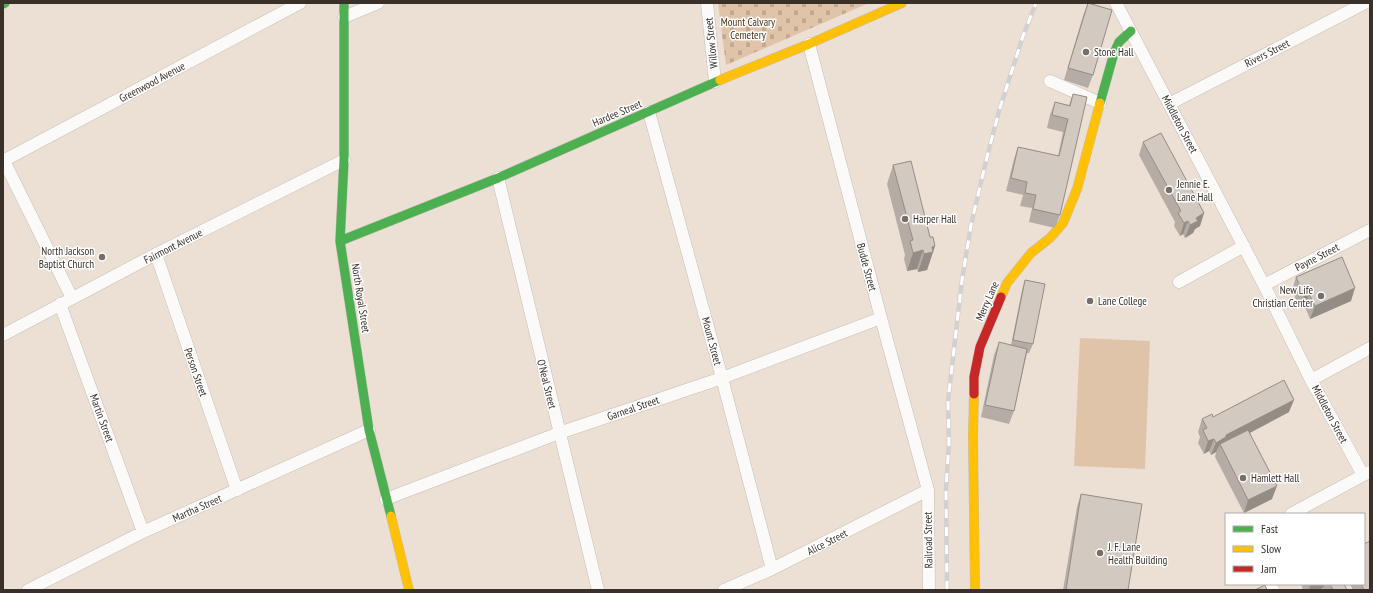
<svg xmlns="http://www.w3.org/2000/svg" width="1373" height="593" font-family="'PT Sans Narrow',sans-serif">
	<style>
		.cemetery { fill: url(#cemetery-stones) }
		.green { fill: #e0c4aa }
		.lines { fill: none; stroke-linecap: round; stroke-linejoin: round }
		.street-casing { stroke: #c6bdb5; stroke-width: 13 }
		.fast-casing { stroke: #c6bdb5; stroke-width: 10 }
		.slow-casing { stroke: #c6bdb5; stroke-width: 10 }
		.jam-casing { stroke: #c6bdb5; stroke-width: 10 }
		.street { stroke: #fcfaf9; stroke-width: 12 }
		.fast { stroke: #4caf50; stroke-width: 9 }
		.slow { stroke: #ffc107; stroke-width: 9 }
		.jam { stroke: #c62828; stroke-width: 9 }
		.rail-casing { stroke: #d3d0cd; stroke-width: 4.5 }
		.rail { stroke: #fff; stroke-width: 3; stroke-dasharray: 9; stroke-linecap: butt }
		.wall { fill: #b5ada5 }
		.shaded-wall { fill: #938d86 }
		.building { fill: #d2c9c0; stroke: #938d86 }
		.poi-dot { fill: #776e65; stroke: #fff; stroke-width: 1.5 }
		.labels { text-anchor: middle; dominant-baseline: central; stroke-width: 3; stroke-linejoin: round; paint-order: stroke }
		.park-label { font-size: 11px; fill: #4d3216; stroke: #fff }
		.street-label { font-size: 11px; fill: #383029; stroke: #fff }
		.poi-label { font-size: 11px; fill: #383029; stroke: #fff; text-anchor: start }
	</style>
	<defs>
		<pattern id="cemetery-stones" width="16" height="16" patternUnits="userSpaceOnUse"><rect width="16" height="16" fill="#e0c4aa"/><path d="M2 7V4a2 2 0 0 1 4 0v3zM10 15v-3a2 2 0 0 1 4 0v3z" fill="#c1a992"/></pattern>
	</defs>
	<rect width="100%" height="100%" fill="#ece0d5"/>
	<path class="cemetery" d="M718,3h151l-143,62z"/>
	<path class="green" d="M1080,338l70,3 -5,128 -71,-3z"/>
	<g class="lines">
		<g class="street-casing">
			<path id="street" d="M707,3l8,79
				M1116,3l148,282 47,95 52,95
				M344,17l34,-14
				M809,44l72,274 47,172 1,100
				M1050,81l50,22
				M1169,104l196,-101
				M649,112l73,266 50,191
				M3,159l69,139
				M3,161l297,-158
				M498,178l100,412
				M156,254l81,236
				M1179,282l65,-36
				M1264,285l106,-55
				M60,304l83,228
				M3,335l153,-81 188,-94
				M1311,380l59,-32
				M386,499l173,-66 163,-55 159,-60
				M1291,514l78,-42
				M1270,584l3,6
				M28,590l115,-58 226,-102
				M724,590l48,-21 156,-79"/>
		</g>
		<g class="fast-casing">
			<path id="fast" d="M344,3v157l-4,81 29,189 22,86
				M3,4l2,-1
				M1100,103l14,-50 5,-11 12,-11
				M340,241l158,-63 222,-98"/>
		</g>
		<g class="slow-casing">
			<path id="slow" d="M720,80l89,-36 93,-41
				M1001,297l6,-14 24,-30 19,-15 13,-15 14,-34 23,-86
				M974,394l-1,42 2,154
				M391,516l18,74"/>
		</g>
		<g class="jam-casing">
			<path id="jam" d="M974,394v-17l6,-30 21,-50"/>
		</g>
		<use href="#street" class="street"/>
		<use href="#fast" class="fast"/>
		<use href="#slow" class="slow"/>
		<use href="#jam" class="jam"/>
		<g class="rail-casing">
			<path id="rail" d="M947,590l-1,-101 3,-47 -1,-41 14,-121 9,-55 16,-68 12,-46 24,-75 13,-33"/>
		</g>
		<use href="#rail" class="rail"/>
	</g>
	<path class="wall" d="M1088,3l5,72 -5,13 -24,-8 19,-64z
		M1073,94l-13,121 -5,13 -26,-6 3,-14 -12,-2 3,-11 -17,-4 8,-32 4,-12 40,9 5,-24 -16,-4 3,-13 5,-13 14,3z
		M1143,142l61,71 -4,13 -5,3 -2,4 -8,5 -2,-4 -3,2 -6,-10 1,-4 -36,-67z
		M893,165l42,81 -8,24 -9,2 -1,-3 -10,2 -3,-12 1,-4 -18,-71z
		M1296,277l55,24 -41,18 -5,-12 -5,2 -8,-19z
		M1025,280l8,64 -4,9h-2l-13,58 -5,13 -28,-7 13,-62 5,-13 12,3 11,-55z
		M1289,412l-39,21 22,66 -28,14 -29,-56 1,-5 -5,3 -2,-4 -5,3 -6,-11 2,-6 -2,-5 4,-13 11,-2z
		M1081,494l47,96h-65l14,-83z
		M1301,584h43l3,6h-23l-1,-2 -4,2h-16z
		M1350,584h14l6,6h-17z"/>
	<path class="shaded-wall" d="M1204,213l-4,13 -5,3 -2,4 -8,5 5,-13 6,-7z
		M1188,221l-5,13 -3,2 4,-13z
		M935,246l-8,24 -9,2 6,-18 8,-7z
		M923,250l-6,19 -10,2 6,-18z
		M1355,288l-4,13 -41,18 5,-13z
		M1309,294l-4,13 -5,2 4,-13z
		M1294,400l-5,12 -68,36 -1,-4 -4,8 -5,3 5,-12 10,-8z
		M1214,439l-5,12 -5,3 4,-13z
		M1277,486l-5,13 -28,14 4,-13z
		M1315,584h10l-2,4 -4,2h-10l1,-4z"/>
	<path class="building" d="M1088,3l24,7 -19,65 -25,-7z
		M1073,94l14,3 -27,118 -27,-6 3,-14 -11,-2 2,-11 -16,-4 7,-31 41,9 9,-37 -16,-4 3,-13 15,4z
		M1161,133l43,80 -8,5 2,3 -8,4 -2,-4 -4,2 -6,-10 3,-2 -38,-69z
		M911,161l19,76h3l2,9 -3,1 1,5 -9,2 -1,-4 -10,3 -3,-12 3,-1 -20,-75z
		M1342,257l13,31 -40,18 -6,-12 -5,2 -8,-19z
		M1025,280l20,4 -12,60 -20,-4z
		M999,342l28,7 -13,62 -29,-6z
		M1284,380l10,20 -68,35v2l-10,6 -2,-4 -6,2 -5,-11 4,-2 -5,-9 10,-5 1,3z
		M1248,430l29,56 -29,14 -28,-56z
		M1081,494l61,10 -14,86h-62z
		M1370,541v49h-6l-3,-6h3v-40z
		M1309,584h6l-5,2z
		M1330,584h14l3,6h-14z
		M1265,585l2,5h-12z"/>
	<g class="poi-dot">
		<circle cx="1086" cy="52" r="4"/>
		<circle cx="1169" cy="190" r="4"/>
		<circle cx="905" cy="219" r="4"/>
		<circle cx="102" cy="257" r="4"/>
		<circle cx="1321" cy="296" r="4"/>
		<circle cx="1090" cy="301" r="4"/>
		<circle cx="1243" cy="478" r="4"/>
		<circle cx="1100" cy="553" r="4"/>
	</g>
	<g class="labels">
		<g class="park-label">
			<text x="748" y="22">Mount Calvary<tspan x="748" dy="13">Cemetery</tspan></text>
		</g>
		<g class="street-label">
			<text transform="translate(711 43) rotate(-96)">Willow Street</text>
			<text transform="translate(1267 53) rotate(-27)">Rivers Street</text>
			<text transform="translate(152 82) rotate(-28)">Greenwood Avenue</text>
			<text transform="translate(617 113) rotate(-23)">Hardee Street</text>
			<text transform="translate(1180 124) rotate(62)">Middleton Street</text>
			<text transform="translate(173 246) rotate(-27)">Fairmont Avenue</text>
			<text transform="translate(1317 257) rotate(-27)">Payne Street</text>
			<text transform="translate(867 267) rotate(75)">Budde Street</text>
			<text transform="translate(361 298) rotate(81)">North Royal Street</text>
			<text transform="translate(987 301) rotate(-66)">Merry Lane</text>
			<text transform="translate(712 341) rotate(75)">Mount Street</text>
			<text transform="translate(196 372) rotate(71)">Person Street</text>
			<text transform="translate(547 384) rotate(76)">O'Neal Street</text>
			<text transform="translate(633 408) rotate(-19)">Garneal Street</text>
			<text transform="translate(1330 414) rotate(62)">Middleton Street</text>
			<text transform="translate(102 418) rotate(70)">Martin Street</text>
			<text transform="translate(197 508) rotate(-24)">Martha Street</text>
			<text transform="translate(928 540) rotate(-91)">Railroad Street</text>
			<text transform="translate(827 542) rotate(-27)">Alice Street</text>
		</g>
		<g class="poi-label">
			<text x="1094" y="52">Stone Hall</text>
			<text x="1177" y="184">Jennie E.<tspan x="1177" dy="13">Lane Hall</tspan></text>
			<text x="913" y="219">Harper Hall</text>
			<text x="94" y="251" text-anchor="end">North Jackson<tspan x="94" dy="13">Baptist Church</tspan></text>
			<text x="1313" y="290" text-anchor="end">New Life<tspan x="1313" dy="13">Christian Center</tspan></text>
			<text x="1098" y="301">Lane College</text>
			<text x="1251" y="478">Hamlett Hall</text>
			<text x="1108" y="547">J. F. Lane<tspan x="1108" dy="13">Health Building</tspan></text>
		</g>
	</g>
	<rect width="1373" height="593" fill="none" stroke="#383029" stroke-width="8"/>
	<rect x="1225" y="513" width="140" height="72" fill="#ffffff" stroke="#afaca9"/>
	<rect x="1233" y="526" width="20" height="6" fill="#4caf50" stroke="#afaca9"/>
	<text x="1261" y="533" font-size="12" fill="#383029">Fast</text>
	<rect x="1233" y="546" width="20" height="6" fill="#ffc107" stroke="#afaca9"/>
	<text x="1261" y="553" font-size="12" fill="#383029">Slow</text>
	<rect x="1233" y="566" width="20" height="6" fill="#c62828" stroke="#afaca9"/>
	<text x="1261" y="573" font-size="12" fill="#383029">Jam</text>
</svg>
